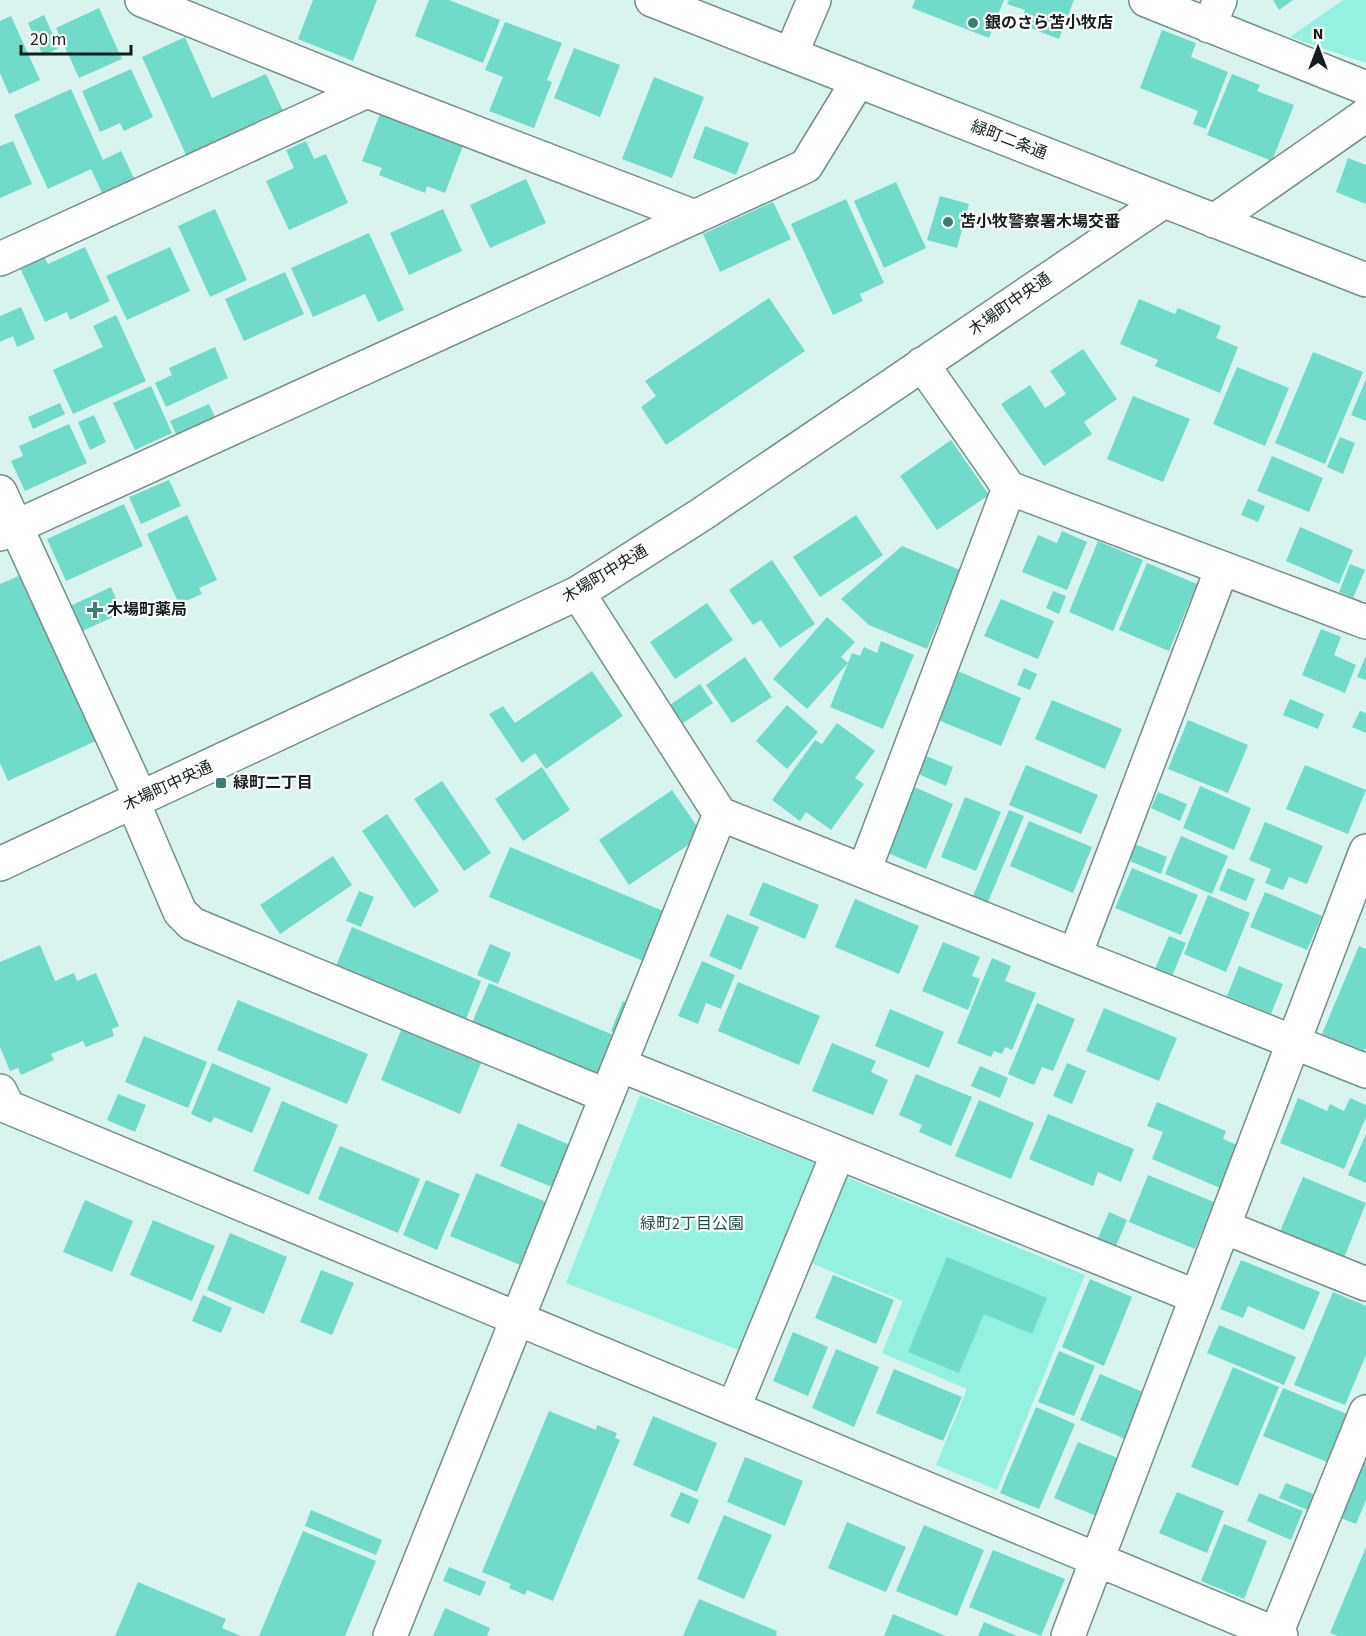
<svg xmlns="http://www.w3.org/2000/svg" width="1366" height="1636" font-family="'Source Sans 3','Noto Sans JP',sans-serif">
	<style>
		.green { fill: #94f1e0 }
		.building { fill: #70dbc8 }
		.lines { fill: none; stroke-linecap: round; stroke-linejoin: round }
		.minor-casing { stroke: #758e89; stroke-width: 36 }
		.minor { stroke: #fff; stroke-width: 33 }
		.poi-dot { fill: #3a7f73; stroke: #fff; stroke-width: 2 }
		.labels { text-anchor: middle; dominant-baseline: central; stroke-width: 4.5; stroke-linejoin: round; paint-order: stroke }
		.poi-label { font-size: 16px; font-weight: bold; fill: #131d1b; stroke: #fff; text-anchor: start }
		.street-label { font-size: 16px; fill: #131d1b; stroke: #fff }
		.park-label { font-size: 16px; fill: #1f4e46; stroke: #fff }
	</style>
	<rect width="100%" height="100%" fill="#d9f4ee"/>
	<path class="green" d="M1343,0h23v63l-76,-26z
		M640,1095l178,69 -74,188 -178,-69z
		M846,1177l239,98 -88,215 -61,-25 31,-76 -85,-36 21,-52 -92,-38z"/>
	<path class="building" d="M313,0h64l-24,61 -55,-22z
		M429,0h20l51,20 -17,43 -68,-27z
		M915,0h89l-15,38 -77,-30z
		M1009,0h65l-15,39 -39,-15 5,-14 -18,-6z
		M1273,0h20l-14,10z
		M99,8l23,51 -43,19 -23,-50z
		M44,15l15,33 -16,8 -15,-33z
		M11,16l29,64 -31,14 -9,-21v-52z
		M505,22l57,21 -15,37 5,2 -18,46 -45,-17 14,-34 -18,-7z
		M1162,30l34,13 -5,14 37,15 -22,57 -13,-5 5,-13 -58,-23z
		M185,37l27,61 54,-24 18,39 -97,44 -45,-100z
		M574,48l46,17 -20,52 -46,-19z
		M131,69l22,48 -29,14 -4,-8 -20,9 -18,-41z
		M1232,74l28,11 -3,6 37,14 -22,56 -65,-26z
		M654,77l50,20 -32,81 -50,-19z
		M71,89l32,71 18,-9 14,29 -32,15 -12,-26 -43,20 -34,-74z
		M381,111l83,32 -19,50 -18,-7 -2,7 -46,-18 3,-7 -20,-7z
		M705,126l44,17 -13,32 -43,-17z
		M13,141l19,43 -32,14v-52z
		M306,141l8,18 12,-5 22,49 -59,27 -23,-49 28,-13 -8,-18z
		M1348,158l18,7v39l-30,-12z
		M526,179l20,44 -56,25 -20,-43z
		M896,182l30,66 -42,20 -30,-67z
		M940,196l29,8 -12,44 -30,-8z
		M846,199l38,84 -24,11 3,7 -30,14 -42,-91z
		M773,202l18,37 -71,33 -17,-38z
		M215,209l32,71 -37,17 -32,-71z
		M443,209l19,42 -53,24 -19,-42z
		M369,233l35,77 -26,12 -13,-28 -52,23 -22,-49z
		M85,247l25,54 -40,19 -3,-8 -22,10 -25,-54 24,-11 4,7z
		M170,247l20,44 -63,29 -21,-44z
		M285,272l19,42 -60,27 -19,-42z
		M769,298l36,53 -139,94 -25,-38 15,-11 -11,-15z
		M1139,299l36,15 3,-6 43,18 -5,12 22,9 -18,46 -65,-27 3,-6 -38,-16z
		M21,307l14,32 -18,8 -4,-11 -13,6v-26z
		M116,315l30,66 -73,33 -20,-44 50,-23 -10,-21z
		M215,347l13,31 -62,29 -11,-24 17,-8 -3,-7z
		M1083,349l34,50 -33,23 8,12 -48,32 -43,-62 29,-19 15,23 21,-14 -16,-23z
		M1313,352l50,20 -38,92 -50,-21z
		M1237,367l52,21 -24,58 -52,-22z
		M1366,379v42l-15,-6z
		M151,386l21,47 -37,17 -22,-47z
		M1133,396l57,23 -27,63 -56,-23z
		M60,403l5,11 -32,15 -5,-12z
		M209,404l7,15 -39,17 -7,-15z
		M94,415l12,27 -16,8 -12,-28z
		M69,424l18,39 -62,28 -14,-30 12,-5 -4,-10z
		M1340,437l15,6 -12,31 -16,-7z
		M951,440l38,55 -52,35 -37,-54z
		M1272,456l51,22 -14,34 -52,-21z
		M169,480l12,26 -40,18 -12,-27z
		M1248,499l17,7 -7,16 -17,-7z
		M124,504l19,42 -77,35 -19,-42z
		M187,515l30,65 -18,8 3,6 -23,10 -32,-70z
		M856,515l27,40 -63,42 -27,-40z
		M1300,527l53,23 -14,34 -53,-23z
		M1062,531l25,11 -20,48 -45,-18 16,-37 19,8z
		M1098,541l45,19 -30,71 -44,-19z
		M902,546l58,24 -33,79 -58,-24 -28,-26z
		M772,560l43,64 -35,24 -19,-28 -8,5 -24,-35z
		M1147,563l50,21 -28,67 -50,-21z
		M1350,564l15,6 -12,28 -14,-6z
		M21,575l75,166 -88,40 -8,-18v-179z
		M111,587l11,26 -42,19 -12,-25z
		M1053,591l13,5 -7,18 -13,-6z
		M1001,599l53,22 -16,38 -54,-23z
		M707,603l26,37 -58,39 -25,-37z
		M827,617l28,25 -14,15 7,6 -41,46 -34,-30z
		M1321,629l20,8 -7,18 22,10 -11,28 -43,-18z
		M881,641l33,14 -31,74 -53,-22 22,-54 8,3 4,-9 13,6z
		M1366,656v24l-9,-3z
		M745,657l27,40 -40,26 -26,-38z
		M1024,668l13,6 -7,16 -13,-5z
		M953,669l68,29 -20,48 -68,-28z
		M592,671l31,45 -77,53 -11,-16 -13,10 -33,-49 14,-8 12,17z
		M700,684l13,19 -30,20 -13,-18z
		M1290,699l34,15 -6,15 -35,-14z
		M1052,700l70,29 -17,40 -70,-30z
		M787,705l31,27 -31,37 -31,-28z
		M1360,711l6,2v20l-14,-6z
		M1188,720l60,25 -20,48 -60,-24z
		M837,723l38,28 -20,27 9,6 -33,46 -25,-18 -6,9 -28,-21 43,-60 7,4z
		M921,754l32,13 -7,19 -32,-14z
		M1026,765l72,30 -17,39 -72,-29z
		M1305,765l61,25 -18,44 -62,-25z
		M542,767l28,43 -47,31 -28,-42z
		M442,781l49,72 -27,18 -50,-72z
		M910,785l43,19 -27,65 -43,-18z
		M1200,786l51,22 -17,42 -51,-22z
		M672,790l31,45 -74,50 -30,-45z
		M1158,792l29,12 -7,17 -29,-13z
		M965,797l36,15 -25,59 -35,-14z
		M1009,810l15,6 -39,93 -15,-6z
		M387,814l52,77 -25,17 -52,-77z
		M1029,821l63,26 -19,46 -63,-27z
		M1265,822l58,24 -16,38 -18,-7 -6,13 -18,-7 6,-14 -22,-9z
		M1181,836l47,20 -16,38 -47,-20z
		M1132,843l35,14 -6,17 -36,-15z
		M510,847l158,66 -20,50 -159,-66z
		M333,856l19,29 -72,49 -20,-29z
		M1132,868l66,27 -17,40 -66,-27z
		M1228,868l27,11 -9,22 -27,-11z
		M763,882l56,23 -14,34 -56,-24z
		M359,891l15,6 -13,30 -15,-6z
		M1265,892l57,24 -15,34 -57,-23z
		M1208,895l42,18 -24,59 -42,-18z
		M855,899l64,27 -20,48 -64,-27z
		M727,914l32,13 -18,43 -32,-14z
		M352,927l129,54 -18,46 -130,-54z
		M1169,936l17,7 -14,33 -17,-7z
		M943,942l37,15 -8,19 8,3 -12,31 -46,-19z
		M490,944l21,9 -13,31 -21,-9z
		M40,945l15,36 19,-8 3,8 19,-8 23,53 -7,3 2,7 -28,11 -3,-6 -32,13 3,6 -33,15 -3,-7 -8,3 -10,-24v-85z
		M1359,946l7,3v99l-2,5 -42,-19z
		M992,958l19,8 -6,15 31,12 -24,57 -7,-3 -3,7 -8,-3 -3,6 -34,-14z
		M702,961l33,14 -14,34 -15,-6 -8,21 -20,-8z
		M1239,966l44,18 -12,30 -44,-18z
		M738,982l82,34 -21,49 -81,-34z
		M489,983l129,54 -20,49 -130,-54z
		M238,1000l130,54 -21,50 -130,-54z
		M623,1001l13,6 -13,30 -12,-6z
		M1037,1003l38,16 -22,52 -11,-4 -8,18 -26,-11z
		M1104,1008l73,30 -18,43 -73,-30z
		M890,1009l54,23 -15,36 -54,-22z
		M401,1030l80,33 -21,51 -79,-34z
		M144,1036l63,26 -19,46 -63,-26z
		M832,1043l44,18 -5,11 17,8 -15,35 -61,-24z
		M212,1063l59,25 -19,45 -38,-16 -3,6 -20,-9z
		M1067,1063l19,8 -14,33 -19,-8z
		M980,1066l28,12 -8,20 -29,-12z
		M916,1074l56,23 -21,49 -32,-14 3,-7 -23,-10z
		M118,1094l28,11 -11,27 -28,-12z
		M1298,1098l29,13 3,-7 14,7 6,-13 16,7v12l-22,52 -64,-26z
		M979,1100l55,23 -23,56 -56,-23z
		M282,1101l56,24 -29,70 -56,-24z
		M1157,1102l69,29 -3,8 19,8 -17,43 -73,-31 11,-27 -16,-6z
		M1048,1114l86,35 -13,33 -23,-10 -5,14 -64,-27z
		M518,1123l57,24 -18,42 -57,-23z
		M1366,1134v49l-18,-8z
		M340,1146l80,33 -22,54 -80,-34z
		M476,1173l70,29 -26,63 -70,-29z
		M1148,1175l66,27 -19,47 -66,-27z
		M1303,1177l63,26 -24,60 -64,-27z
		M426,1180l34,14 -23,56 -34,-15z
		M85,1200l48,21 -21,51 -49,-20z
		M1109,1212l18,8 -13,31 -18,-8z
		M153,1220l62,26 -23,55 -62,-26z
		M230,1233l57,24 -23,57 -57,-24z
		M947,1257l100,41 -15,36 -48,-20 -25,59 -51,-21z
		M1241,1260l79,32 -16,38 -56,-24 -5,12 -23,-9z
		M321,1270l33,13 -22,52 -32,-13z
		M833,1275l61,25 -18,44 -61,-26z
		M1090,1279l42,18 -28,69 -42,-19z
		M1333,1292l33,14v49l-21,50 -51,-20z
		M203,1295l29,13 -11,25 -29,-12z
		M1219,1325l77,32 -12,28 -77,-32z
		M793,1332l35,15 -20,49 -35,-15z
		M836,1349l43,18 -25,60 -42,-19z
		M1059,1351l36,15 -21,50 -36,-14z
		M1233,1367l46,20 -41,99 -47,-19z
		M894,1369l68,28 -19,44 -67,-28z
		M1100,1374l50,21 -20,46 -50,-21z
		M1283,1388l64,26 -20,48 -64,-26z
		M1036,1407l39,17 -36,85 -39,-16z
		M549,1411l47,19 1,-5 20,8 -2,5 5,2 -67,161 -26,-11 -2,5 -16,-7 2,-4 -29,-12z
		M653,1416l64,27 -20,49 -64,-27z
		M1078,1442l47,19 -24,57 -47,-20z
		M1366,1450v50l-10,24 -18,-7z
		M745,1457l58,24 -18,45 -58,-24z
		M1286,1483l30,12 -6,16 -31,-13z
		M681,1492l18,8 -10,24 -19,-8z
		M1177,1492l47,19 -17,42 -48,-20z
		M1259,1493l44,18 -12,29 -44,-19z
		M311,1510l71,30 -6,15 -71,-29z
		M724,1515l48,20 -28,64 -47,-20z
		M847,1522l59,25 -20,45 -58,-24z
		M1224,1524l43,17 -23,58 -43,-18z
		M924,1525l60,25 -27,66 -61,-25z
		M303,1531l73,30 -31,75h-86z
		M1366,1547v89h-28l-8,-3z
		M993,1550l72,29 -24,57 -72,-29z
		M449,1567l37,15 -6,14 -37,-15z
		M138,1582l88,37 -4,9 19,8h-126z
		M699,1599l78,32 -1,5h-93z
		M445,1608l45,20 -3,8h-54z
		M893,1614l53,22h-62z
		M984,1622l33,14h-39z"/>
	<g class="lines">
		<g class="minor-casing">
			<path id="minor" d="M142,0l225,91 328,126
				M652,0l714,280
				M1146,0l220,88
				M1209,26l11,-26
				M791,54l23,-54
				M1214,221l152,-106
				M0,259l367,-168
				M922,364l87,124 357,134
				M0,492l141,307
				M0,534l806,-368 52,-85
				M578,593l142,221 646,257
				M133,802l47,110 12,12 415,172
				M0,864l578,-271 124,-79 462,-313
				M864,871l145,-383
				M1075,955l147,-387
				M620,1065l577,232
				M0,1091l8,16 1273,529
				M1224,1227l142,57
				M734,1407l104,-254
				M1276,1634l90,-222
				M390,1636l330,-822
				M1068,1636l298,-785"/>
		</g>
		<use href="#minor" class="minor"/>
	</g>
	<g class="poi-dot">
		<circle cx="973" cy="23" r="6"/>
		<circle cx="948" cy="222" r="6"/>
		<path d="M92 601h6v6h6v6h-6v6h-6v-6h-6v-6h6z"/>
		<rect x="215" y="777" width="12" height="12" rx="3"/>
	</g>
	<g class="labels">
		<g class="poi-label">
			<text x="985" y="23">銀のさら苫小牧店</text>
			<text x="960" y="222">苫小牧警察署木場交番</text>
			<text x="107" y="610">木場町薬局</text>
			<text x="233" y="783">緑町二丁目</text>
		</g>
		<g class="street-label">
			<text transform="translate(1009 140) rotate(21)">緑町二条通</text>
			<text transform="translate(1010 304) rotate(-35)">木場町中央通</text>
			<text transform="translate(605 574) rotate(-31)">木場町中央通</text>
			<text transform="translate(168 786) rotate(-25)">木場町中央通</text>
		</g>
		<g class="park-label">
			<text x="692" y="1224">緑町2丁目公園</text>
		</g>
	</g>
	<g transform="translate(1318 48)" stroke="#ffffff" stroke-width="4.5" paint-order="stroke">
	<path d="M0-4.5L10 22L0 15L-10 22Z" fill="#131d1b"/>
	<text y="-9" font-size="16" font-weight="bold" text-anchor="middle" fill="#131d1b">N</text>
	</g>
	<path d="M21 45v9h110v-9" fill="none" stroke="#131d1b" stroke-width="3"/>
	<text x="30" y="45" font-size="18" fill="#131d1b" stroke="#ffffff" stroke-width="4.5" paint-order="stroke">20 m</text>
</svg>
